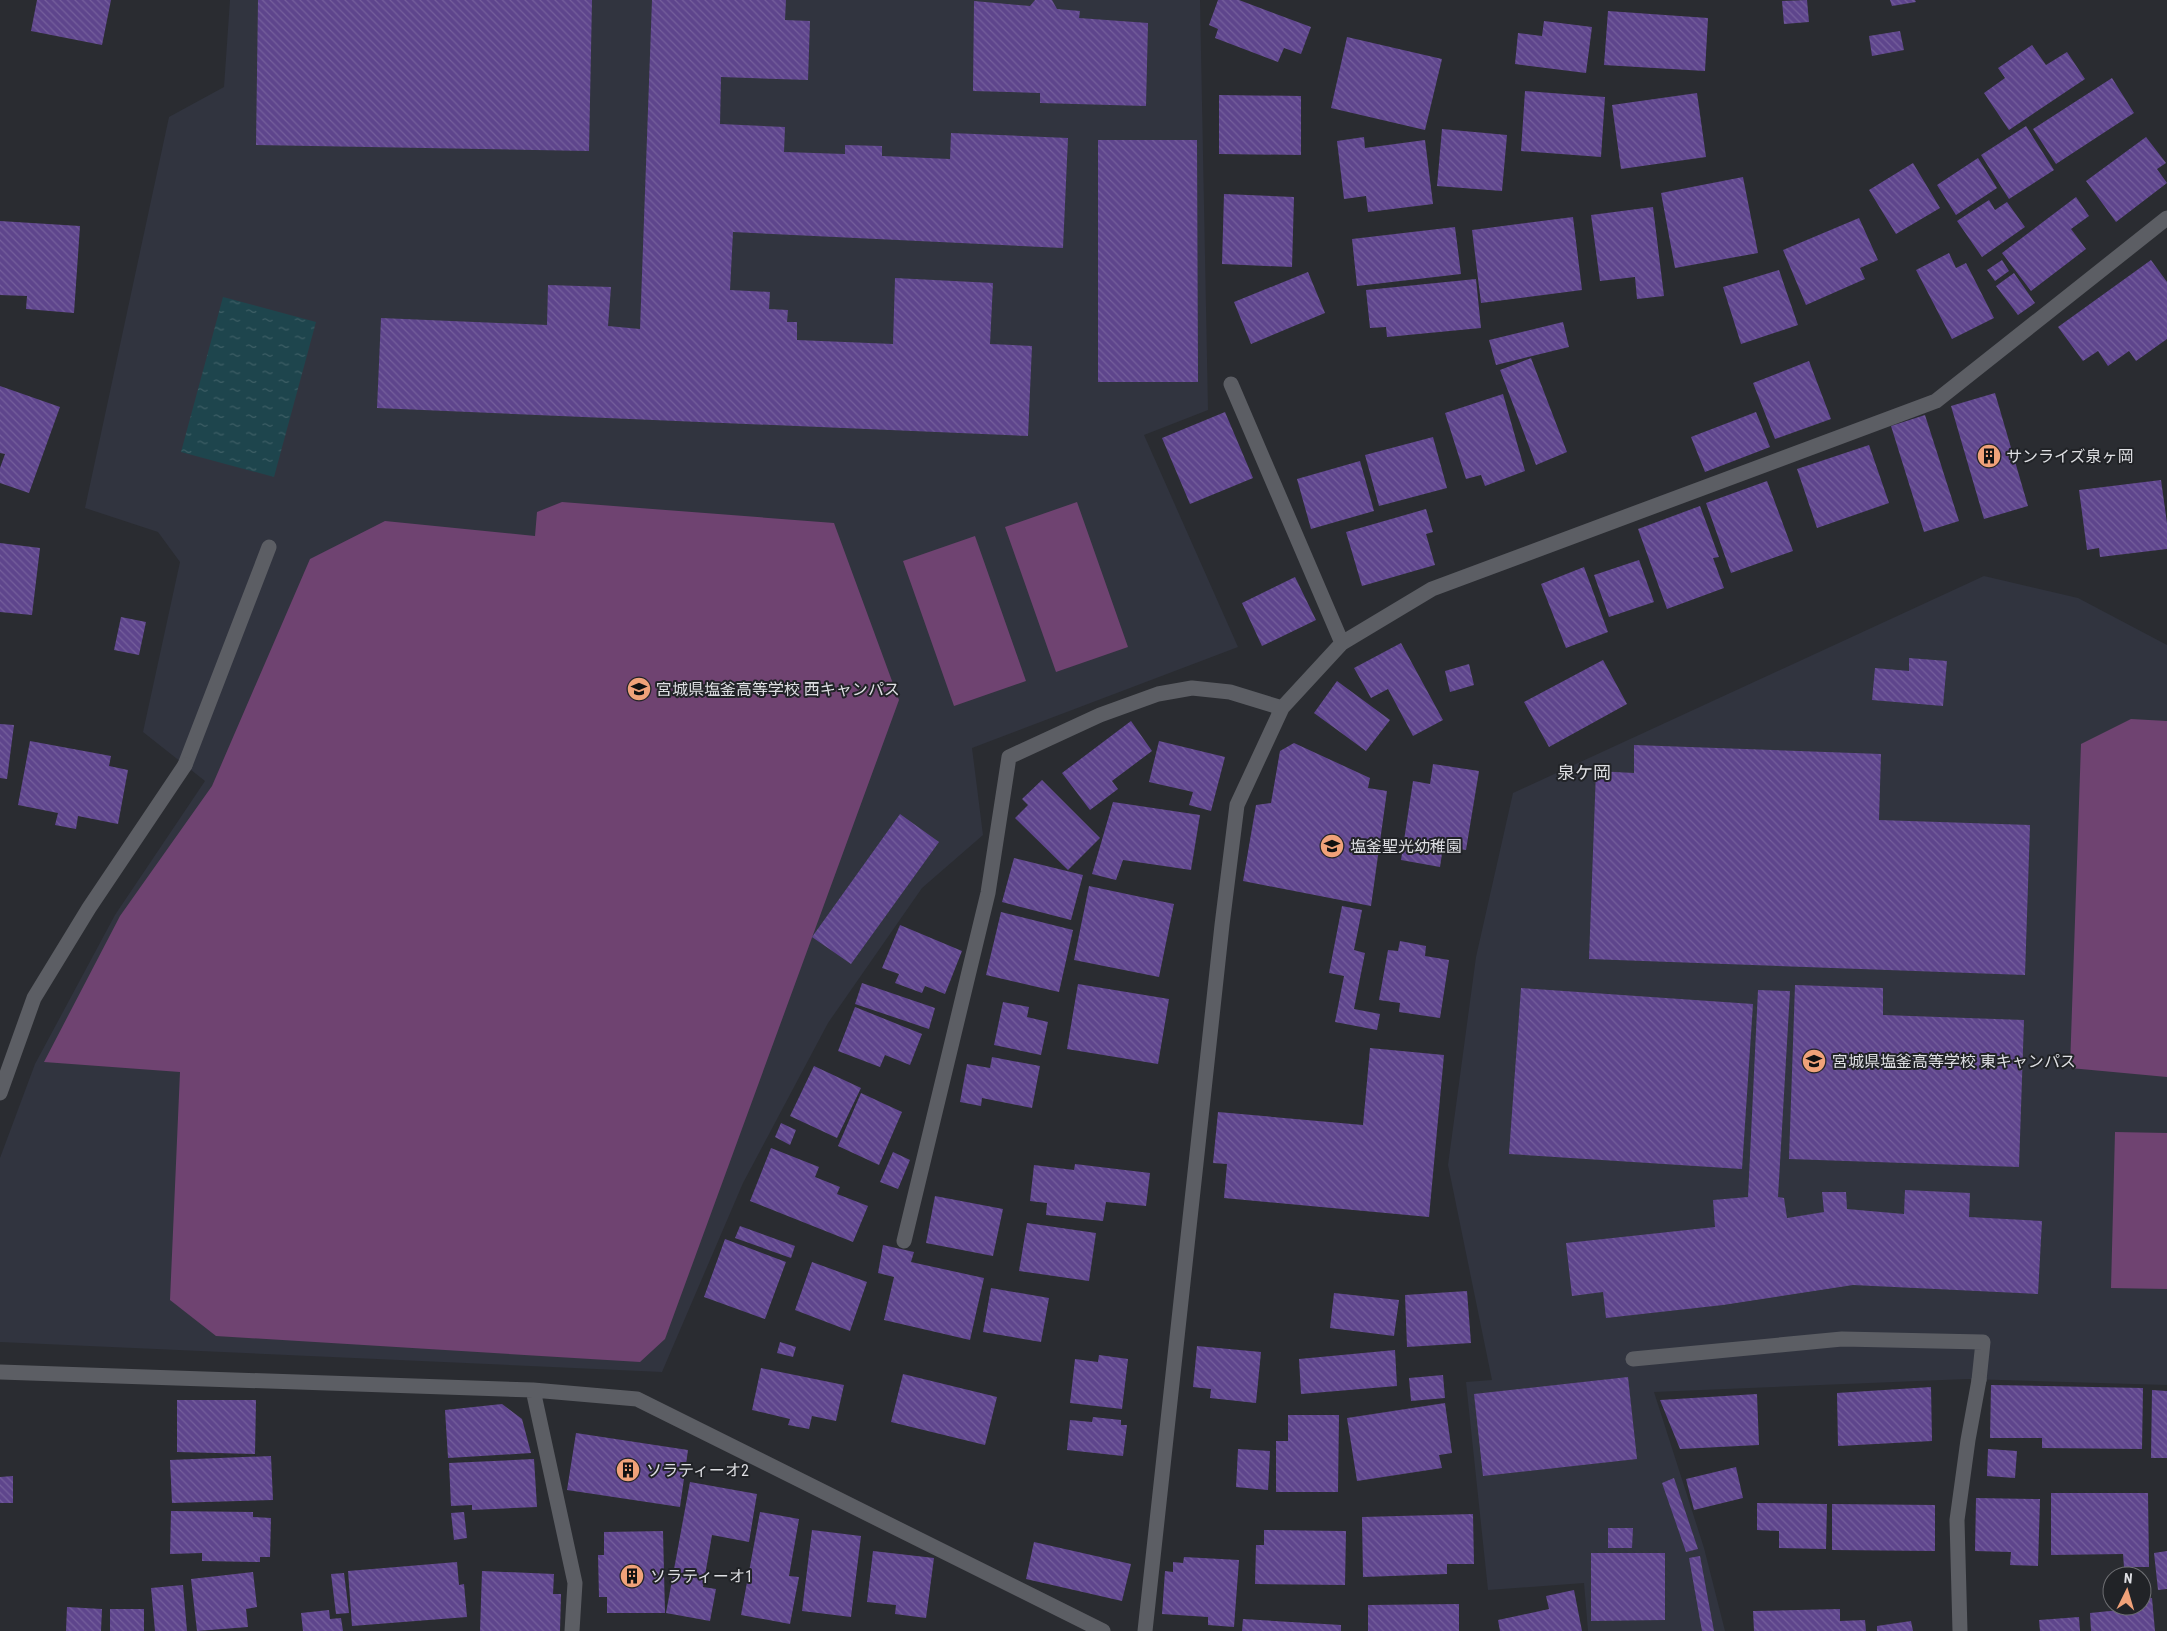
<svg xmlns="http://www.w3.org/2000/svg" width="2167" height="1631" font-family="'Roboto Condensed','Noto Sans JP',sans-serif">
	<style>
		.built { fill: #31343f }
		.green { fill: #6f4371 }
		.water { fill: url(#water-ripples) }
		.building { fill: url(#building-back-hatch) }
		.lines { fill: none; stroke-linecap: round; stroke-linejoin: round }
		.lane { stroke: #5c5e64; stroke-width: 15 }
		.street { stroke: #5c5e64; stroke-width: 15 }
		.labels { text-anchor: middle; dominant-baseline: central; stroke-width: 4; stroke-linejoin: round; paint-order: stroke }
		.poi-label { font-size: 16px; fill: #dedfe3; stroke: #212327; text-anchor: start }
		.neighbourhood-label { font-size: 18px; fill: #dedfe3; stroke: #212327 }
	</style>
	<defs>
		<pattern id="water-ripples" width="26" height="14" patternUnits="userSpaceOnUse" patternTransform="scale(1.25)"><rect width="26" height="14" fill="#1e454d"/><path d="M2 4q2-2 4 0t4 0M15 11q2-2 4 0t4 0" fill="none" stroke="#3e5f66"/></pattern>
		<pattern id="building-back-hatch" width="6" height="6" patternUnits="userSpaceOnUse" patternTransform="scale(1.25)"><rect width="6" height="6" fill="#5e458c"/><path d="M-1 5l2 2M0 0l6 6M5-1l2 2" fill="none" stroke="#755f9c"/></pattern>
	</defs>
	<rect width="100%" height="100%" fill="#2a2c31"/>
	<path class="built" d="M230,0h970l8,410 -64,25 94,212 -266,101 11,87 -61,53 -94,135 -85,160 -81,189 -662,-30v-184l35,-94 80,-149 90,-134 -62,-49 37,-170 -22,-30 -73,-24 84,-391 55,-30z
		M1984,576l94,22 89,47v740l-200,-6 -313,13 50,156 21,83h-137l-4,-48 -96,7 -22,-208 26,-2 -44,-215 28,-208 37,-164z"/>
	<path class="green" d="M562,502l272,21 65,177 -234,639 -25,23 -424,-26 -46,-36 10,-228 -136,-10 76,-146 92,-130 98,-227 75,-38 150,15 2,-24z
		M1077,502l51,145 -72,25 -51,-145z
		M975,536l51,145 -72,25 -51,-145z
		M2131,719l36,2v356l-97,-9 11,-324z
		M2115,1132l52,1v156l-56,-1z"/>
	<path class="water" d="M223,297l93,25 -42,155 -93,-25z"/>
	<path class="building" d="M37,0h74l-9,45 -71,-14z
		M258,0h334l-3,151 -333,-6z
		M652,0h134l-1,20 25,1 -2,59 -87,-3 -1,47 65,3 -1,25 61,2v-9l37,1v10l68,3 1,-26 117,5 -5,110 -330,-16 -3,58 40,2 -1,17 19,1 -1,12h10v18l96,4 2,-66 98,5 -3,61 42,2 -4,90 -651,-28 4,-90 166,7 1,-40 63,2 -3,39 32,3z
		M1035,0h17l5,9 23,2 -1,7 69,5 -2,83 -106,-3v-10l-67,-2 1,-90 56,5z
		M1218,0h21l72,27 -10,27 -17,-6 -6,14 -63,-24 3,-9 -9,-4z
		M1807,0l2,22 -25,2 -2,-23z
		M1890,0h25l1,2 -24,4z
		M1608,11l100,7 -3,53 -101,-6z
		M1544,21l48,6 -6,46 -71,-9 3,-31 24,3z
		M1900,31l4,19 -32,6 -3,-20z
		M1347,37l95,22 -17,71 -94,-22z
		M2032,45l14,20 21,-13 18,27 -76,51 -25,-37 21,-15 -7,-10z
		M2112,78l22,35 -78,51 -23,-35z
		M1525,91l80,6 -4,60 -80,-6z
		M1697,93l9,64 -85,12 -9,-64z
		M1219,95l82,1v59l-82,-1z
		M2026,126l28,44 -45,29 -28,-44z
		M1442,129l65,6 -5,56 -65,-5z
		M1364,137l1,11 60,-8 8,64 -65,8 -2,-16 -22,3 -7,-58z
		M2146,137l20,26 -9,6 10,14 -51,39 -30,-41z
		M1098,140h99l1,242h-100z
		M1978,158l19,30 -41,27 -19,-30z
		M1913,163l27,45 -44,26 -27,-44z
		M1743,177l15,76 -83,15 -14,-75z
		M1224,194l70,3 -2,70 -70,-3z
		M2076,197l13,19 -18,13 15,20 -55,42 -29,-38z
		M1989,200l6,10 12,-8 18,25 -43,30 -25,-36z
		M1653,207l11,89 -27,3 -2,-22 -35,4 -9,-66z
		M1573,217l9,73 -101,13 -9,-73z
		M1859,218l19,42 -18,8 5,11 -59,26 -23,-55z
		M0,221l80,5 -6,87 -48,-4 1,-13 -27,-1z
		M1455,227l6,47 -104,12 -5,-47z
		M1949,253l7,15 10,-5 28,55 -42,21 -36,-69z
		M2002,260l7,11 -14,10 -8,-11z
		M2151,260l16,22v57l-31,22 -7,-10 -21,15 -10,-15 -15,10 -25,-34z
		M1779,270l19,55 -57,19 -18,-57z
		M1308,272l17,41 -74,31 -17,-42z
		M2014,273l21,30 -17,12 -22,-29z
		M1476,279l5,49 -94,9 -1,-10 -16,1 -4,-38z
		M1563,322l6,25 -73,18 -7,-25z
		M1531,358l36,94 -31,13 -36,-95z
		M1809,361l22,58 -56,20 -22,-56z
		M0,386l60,21 -31,86 -29,-10v-15l5,-14 -5,-1z
		M1995,393l33,113 -44,13 -33,-113z
		M1503,394l22,77 -40,15 -4,-11 -15,4 -21,-66z
		M1225,412l28,66 -63,26 -28,-66z
		M1756,412l14,35 -65,25 -14,-35z
		M1925,415l34,106 -35,11 -33,-106z
		M1433,437l14,51 -68,18 -14,-51z
		M1869,445l20,58 -72,25 -20,-59z
		M1360,461l14,50 -63,18 -14,-50z
		M2161,480l6,43v26l-67,8 -1,-9 -12,2 -8,-60z
		M1767,481l26,70 -62,22 -25,-70z
		M1700,506l19,51 -6,1 11,30 -57,21 -29,-80z
		M1426,509l7,23 -7,2 9,31 -73,21 -16,-54z
		M0,543l40,5 -8,67 -32,-3z
		M1639,560l15,42 -45,15 -15,-42z
		M1584,567l24,65 -42,16 -25,-64z
		M1295,577l21,43 -54,26 -20,-43z
		M121,617l25,5 -7,33 -25,-5z
		M1401,643l42,77 -30,16 -25,-47 -17,9 -17,-30z
		M1909,658l38,3 -4,45 -71,-6 3,-32 34,3z
		M1603,660l24,44 -78,43 -25,-45z
		M1469,664l5,21 -24,7 -5,-21z
		M1337,681l53,39 -24,31 -52,-38z
		M1131,721l21,30 -40,30 6,8 -28,21 -28,-37z
		M0,724l14,1 -7,54 -7,-1z
		M30,741l81,15 -2,10 19,4 -10,54 -40,-8 -2,13 -21,-4 3,-12 -40,-8z
		M1159,741l66,16 -14,54 -22,-6 4,-13 -44,-10z
		M1294,743l76,35 -2,10 19,3 -16,115 -128,-25 13,-76 15,-2 9,-52z
		M1634,745l247,9 -2,66 151,5 -5,150 -436,-16 7,-188 38,2z
		M1433,764l46,7 -13,79 -23,-3 -3,20 -39,-7 12,-79 17,3z
		M1042,780l58,58 -32,32 -53,-52 13,-13 -6,-6z
		M1113,802l87,13 -9,55 -68,-10 -7,20 -24,-6z
		M900,814l39,28 -88,122 -39,-27z
		M1014,858l69,17 -12,45 -69,-18z
		M1089,886l85,18 -15,73 -85,-17z
		M1342,906l20,4 -8,40 11,3 -11,56 26,5 -3,16 -42,-8 9,-46 -15,-3z
		M1001,912l72,18 -14,62 -73,-17z
		M900,925l62,26 -17,43 -20,-8 -3,7 -27,-10 4,-9 -17,-6z
		M1400,941l26,5 -1,10 24,4 -9,58 -41,-6 1,-9 -21,-3 9,-50 10,1z
		M862,983l73,25 -6,21 -74,-25z
		M1078,984l91,15 -11,65 -91,-15z
		M1795,985l88,3v27l141,5 -5,147 -230,-8z
		M1521,988l232,16 -11,165 -233,-15z
		M1758,990l32,1 -12,206 6,1 3,20 37,-6 -2,-20h24l1,17 57,5 1,-24 65,3 -1,24 73,4 -4,73 -185,-9 -130,20 -117,13 -3,-26 -31,4 -6,-53 149,-16 -2,-27 35,-3z
		M1003,1002l26,5 -2,10 21,5 -7,33 -47,-10z
		M855,1007l67,27 -12,31 -25,-10 -5,12 -42,-16z
		M1370,1048l74,7 -15,162 -205,-19 3,-34 -14,-1 5,-51 145,13z
		M992,1057l48,9 -8,42 -50,-10 -1,8 -21,-4 7,-38 23,4z
		M814,1066l47,22 -24,50 -47,-22z
		M861,1093l41,19 -23,53 -41,-19z
		M781,1123l15,7 -6,15 -15,-8z
		M771,1148l48,19 -4,10 25,10 -3,7 31,12 -15,36 -103,-41z
		M893,1152l17,8 -12,29 -18,-7z
		M1075,1164l75,9 -4,33 -40,-4 -3,19 -57,-6 1,-12 -17,-2 4,-36 40,5z
		M935,1196l68,13 -10,47 -67,-13z
		M1027,1223l69,10 -7,48 -70,-10z
		M740,1226l55,20 -4,12 -56,-20z
		M725,1239l61,23 -21,57 -61,-22z
		M883,1245l31,7 -3,10 73,16 -14,62 -86,-20 10,-43 -16,-4z
		M812,1262l55,20 -17,49 -55,-21z
		M991,1288l58,10 -8,44 -58,-10z
		M1467,1291l4,52 -64,4 -2,-52z
		M1334,1293l65,7 -5,36 -64,-8z
		M780,1342l16,5 -3,10 -16,-4z
		M1197,1346l64,6 -5,51 -46,-5 1,-9 -18,-2z
		M1395,1350l2,36 -96,8 -2,-35z
		M1099,1355l29,4 -6,50 -52,-6 5,-44 23,3z
		M761,1368l83,17 -8,36 -24,-5 -3,13 -21,-4 2,-6 -38,-9z
		M903,1374l94,23 -12,48 -94,-23z
		M1443,1375l2,23 -34,3 -2,-23z
		M1628,1377l9,82 -154,17 -9,-82z
		M1991,1385l152,3 -1,61 -100,-1v-10h-52z
		M1931,1387l1,54 -94,5 -1,-53z
		M2152,1390l15,1v67h-16z
		M1757,1394l2,51 -79,4 -20,-49z
		M177,1400h79l-1,54 -78,-2z
		M1445,1403l7,50 -13,2 3,13 -85,13 -10,-63z
		M502,1404l20,15 9,34 -83,5 -3,-48z
		M1288,1415h51l-1,77h-62v-51h12z
		M1093,1417l28,3v5h6l-4,31 -56,-6 3,-30 22,2z
		M576,1433l112,17 -8,57 -113,-17z
		M1238,1449l32,2 -2,39 -32,-3z
		M1988,1449l29,2 -2,27 -28,-2z
		M271,1456l2,44 -101,3 -2,-43z
		M534,1459l3,48 -65,3v-5l-21,1 -2,-43z
		M1736,1467l7,31 -49,12 -8,-31z
		M13,1476v27h-13v-26z
		M1674,1478l24,71 -12,3 -24,-69z
		M690,1482l67,12 -8,48 -37,-7 -9,52 13,2 -6,32 -44,-8z
		M2051,1493h97l1,74h-25l-1,-13 -72,1z
		M1976,1498l64,1 -2,67 -28,-1 1,-13 -36,-1z
		M1757,1503l70,1 -1,45 -47,-1v-17l-22,-1z
		M1832,1504l103,1v46l-103,-1z
		M171,1511l82,1v5l18,1 -1,39h-10v5l-58,-1v-8l-32,1z
		M464,1512l3,26 -13,2 -3,-27z
		M760,1512l39,7 -10,57 10,1 -9,47 -49,-9z
		M1473,1514l1,50h-27v10l-84,3 -1,-60z
		M1608,1528h25l-1,20h-24z
		M812,1530l49,6 -10,81 -49,-6z
		M1264,1530l82,1 -1,54 -90,-1 1,-39h8z
		M663,1531l2,82h-58v-16h-8l-1,-42h6v-23z
		M1034,1542l97,22 -9,37 -96,-22z
		M873,1551l61,7 -8,60 -31,-4 1,-9 -29,-3z
		M2167,1551v38l-9,1 -4,-37z
		M1591,1553h74v67l-74,1z
		M1700,1556l14,75h-12l-13,-73z
		M1184,1557l55,3 -5,67 -26,-2v-8l-46,-3 3,-43 8,1v-10l10,1z
		M457,1562l2,23 5,-1 3,33 -115,9 -4,-55z
		M482,1571l72,3 -1,20h8l-1,37h-80z
		M253,1572l4,35 -11,2 2,18 -51,4 -6,-52z
		M344,1573l5,40 -13,1 -5,-40z
		M183,1585l4,46h-32l-4,-43z
		M1574,1590l8,41h-82l-2,-11 51,-11 -3,-13z
		M2152,1598l3,33h-64l-1,-18 30,-3v-4h22v-7z
		M1459,1604v27h-91v-26z
		M67,1607l35,2 -1,22h-35z
		M110,1609h34v22h-34z
		M1840,1609v12l25,-1 1,11h-112l-1,-20z
		M329,1610l1,9 11,-1 2,13h-40l-2,-18z
		M2079,1617l1,14h-40l-1,-11z
		M1243,1619l98,6v6h-99z
		M1911,1621l2,10h-36v-5z"/>
	<g class="lines">
		<path class="lane" d="M185,765l84,-218
			M1633,1359l209,-20 141,3 -4,38"/>
		<path class="street" d="M1231,384l111,259
			M0,1093l34,-95 55,-90 96,-143
			M904,1241l84,-348 21,-136 91,-42 58,-21 34,-6 38,4 52,16
			M0,1372l533,18 104,9 466,232
			M533,1390l42,193 -3,48
			M1145,1631l77,-706 15,-120 45,-97 60,-65 90,-54 504,-188 231,-183
			M1960,1631l-3,-111 11,-80 11,-60"/>
	</g>
	<defs>
		<g id="building-disc" transform="scale(1.25)"><circle r="9.5" fill="#f0a279" stroke="#212327"/><path d="M-4-6H4V6H1V3H-1V6H-4ZM-2.5-4.3h1.7v1.8h-1.7ZM.8-4.3h1.7v1.8H.8ZM-2.5-1h1.7V.8h-1.7ZM.8-1h1.7V.8H.8Z" fill="#111"/></g>
		<g id="school-disc" transform="scale(1.25)"><circle r="9.5" fill="#f0a279" stroke="#212327"/><path d="M0-5L7-2L0 1L-7-2ZM-4 1L0 2.5L4 1V4Q0 6-4 4Z" fill="#111"/></g>
	</defs>
	<g fill-rule="evenodd">
		<use href="#building-disc" x="1989" y="456"/>
		<use href="#school-disc" x="639" y="689"/>
		<use href="#school-disc" x="1332" y="846"/>
		<use href="#school-disc" x="1814" y="1061"/>
		<use href="#building-disc" x="628" y="1470"/>
		<use href="#building-disc" x="632" y="1576"/>
	</g>
	<g class="labels">
		<g class="poi-label">
			<text x="2006" y="456">サンライズ泉ヶ岡</text>
			<text x="656" y="689">宮城県塩釜高等学校 西キャンパス</text>
			<text x="1350" y="846">塩釜聖光幼稚園</text>
			<text x="1832" y="1061">宮城県塩釜高等学校 東キャンパス</text>
			<text x="646" y="1470">ソラティーオ2</text>
			<text x="650" y="1576">ソラティーオ1</text>
		</g>
		<g class="neighbourhood-label">
			<text x="1584" y="772">泉ケ岡</text>
		</g>
	</g>
	<g transform="translate(2127 1591) rotate(5)"><circle r="24" fill="#212327" stroke="#6d6e72"/>
	<path d="M0-4L9 19L0 12L-9 19Z" fill="#f0a279"/>
	<text y="-8" font-size="14" font-weight="bold" text-anchor="middle" fill="#dedfe3">N</text>
	</g>
</svg>
